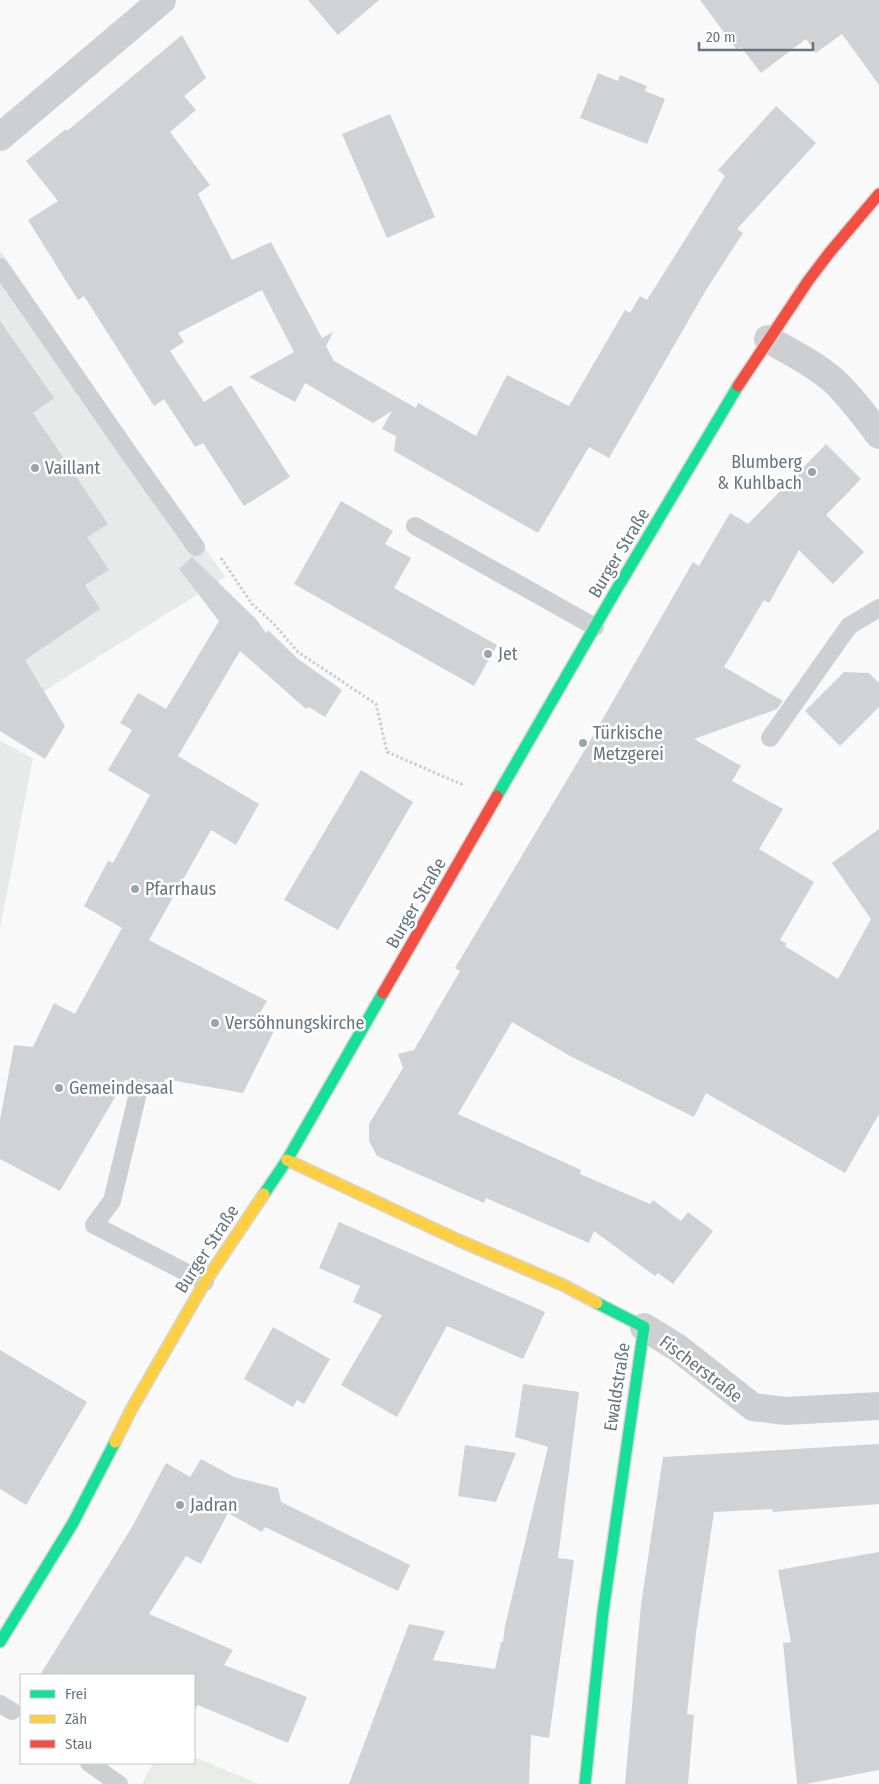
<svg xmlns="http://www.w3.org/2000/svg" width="879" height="1784" font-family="'Fira Sans Condensed',sans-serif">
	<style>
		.built { fill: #e8e9e9 }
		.green { fill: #e8ebe6 }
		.building { fill: #d0d2d3 }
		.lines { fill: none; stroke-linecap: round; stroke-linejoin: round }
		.fast-casing { stroke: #d5d6d7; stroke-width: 14 }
		.slow-casing { stroke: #d5d6d7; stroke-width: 14 }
		.jam-casing { stroke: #d5d6d7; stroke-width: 14 }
		.path { stroke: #cbcccd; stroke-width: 3; stroke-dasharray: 2.5 2.5; stroke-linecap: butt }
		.lane { stroke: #cecfd0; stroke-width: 18 }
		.street { stroke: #cecfd0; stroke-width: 28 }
		.fast { stroke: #16e098; stroke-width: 11 }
		.slow { stroke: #ffcf43; stroke-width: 11 }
		.jam { stroke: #f24e42; stroke-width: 11 }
		.poi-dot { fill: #99a4ac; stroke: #fff; stroke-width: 2 }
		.labels { text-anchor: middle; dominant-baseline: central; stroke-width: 5; stroke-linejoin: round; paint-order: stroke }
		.poi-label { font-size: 18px; fill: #657683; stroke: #fff; text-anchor: start }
		.street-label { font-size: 18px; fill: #657683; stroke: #fff }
	</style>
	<rect width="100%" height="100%" fill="#f9f9f9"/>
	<path class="built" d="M0,250l225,327 -225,142z
		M0,741l33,17 -33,171z"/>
	<path class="green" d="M194,1757l63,26 3,1h-118l11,-21h41z"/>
	<path class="building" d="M308,0h71l-41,35z
		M700,0h179v85l-37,-51 -26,19 -10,-14 -45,34 -20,-26 -4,3z
		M182,35l24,43 -22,18 12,14 -26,22 40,53 -12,9 34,66 39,-18 51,96 11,-6 -7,14 8,15 82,47 2,-5 58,33 31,-61 62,31 56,-96 5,3 10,-17 7,4 78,-124 -7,-6 58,-64 40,37 -79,86 6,4 -37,57 -97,168 -20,-11 -51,86 -144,-82 2,-15 -14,-7 10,-18 -19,12 -68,-40 -10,19 -46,-25 45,-25 -32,-62 -84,43 6,9 -14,9 34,51 27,-17 59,92 -46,29 -41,-63 -8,4 -31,-48 -10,7 -70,-110 -6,4 -50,-80 30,-19 -32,-40 40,-32 1,2z
		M598,73l20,8 2,-6 27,11 -2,5 20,8 -18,45 -67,-26z
		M390,114l45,103 -48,21 -45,-104z
		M0,321l54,77 -21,15 75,111 -21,13 22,33 -24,15 15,24 -75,51 40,66 -20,33 -45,-28z
		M826,444l35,35 -35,36 38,37 -31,32 -34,-34 -30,53 -5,-3 -40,67 59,34 -6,8 -83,30 47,27 -9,15 51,28 -24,40 55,33 -34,58 7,4 -2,2 53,33 33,-60 -39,-56 47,-34v285l-34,59 -139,-80 -12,24 -124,-61 -58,-34 -54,92 123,56 -1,4 70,30 3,-4 28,21 7,-9 25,19 -40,53 -15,-11 -3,3 -61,-45 -5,12 -103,-45 -2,5 -107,-47 -8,-15v-17l34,-56 -5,-14 16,-4 46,-79 -5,-3 131,-220 107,-186 6,4 31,-53 18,11z
		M341,501l52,30 -8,13 26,14 -17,30 103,57 -23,41 -180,-102z
		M192,557l64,62 10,14 2,-3 30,29 44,31 -17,27 -16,-10 -3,2 -66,-58 -62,105 81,48 -23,41 -25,-15 -62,110 118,61 -10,17 18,11 -32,64 -78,-14 -1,8 -16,-3 -7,-5 -9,2 -7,-1 -65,111 -60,-32v-39l14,-75 19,2 21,-44 21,11 47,-86 -38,-22 24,-45 5,2 37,-68 -42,-25 24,-40 -12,-7 18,-30 28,16 53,-88 -40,-52z
		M844,672l25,1 10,10v24l-39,39 -35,-35z
		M361,770l52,32 -75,128 -54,-30z
		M339,1222l206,90 -22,47 -76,-33 -50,91 -56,-32 41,-70 -29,-13 7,-16 -41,-18z
		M273,1327l57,32 -26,45 -7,-4 -4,7 -49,-28z
		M0,1350l87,52 -61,103 -26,-16z
		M523,1384l56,8 -21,166 16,2 -25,178 -18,-3 -2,49h-180l60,-160 36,7 -12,29 62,9 6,-27h2l2,-16 43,-179 -33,-10z
		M879,1444v60l-106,8 -1,-3 -58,3 -18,121 -9,81 7,1 -6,69h-63l16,-179 22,-148z
		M465,1445l51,8 -20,49 -38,-6z
		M201,1459l33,18 44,11 3,14 129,63 -12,26 -133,-64 -3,5 -34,-19 -27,51 -15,-8 -37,58 84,36 -9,15 83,32 -19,46 -90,-38 -4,6v-36h-154l92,-148 34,-64 24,14z
		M879,1552v218l-73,14h-9l-14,-141 8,-1 -13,-72z"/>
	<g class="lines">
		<g class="fast-casing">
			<path id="fast" d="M497,796l118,-204 123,-206
				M264,1194l23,-34 96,-167
				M0,1642l73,-119 42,-81
				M585,1784l18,-172 41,-285 -47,-24"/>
		</g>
		<g class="slow-casing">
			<path id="slow" d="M287,1160l171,80 105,45 34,18
				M115,1442l16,-32 74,-128 59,-88"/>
		</g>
		<g class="jam-casing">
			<path id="jam" d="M738,386l70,-105 22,-29 49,-58
				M383,993l114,-197"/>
		</g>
		<path class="path" d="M221,558l31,46 21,19 25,29 78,52 11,48 74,32 3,-1"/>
		<path class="lane" d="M0,267l128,185 68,95
			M415,526l180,101
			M770,738l79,-112 30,-18
			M139,1089l-27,112 -18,24 111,57
			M0,1704l12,7
			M89,1763l30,21"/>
		<path class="street" d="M0,137l162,-137
			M768,339c22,13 47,25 66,42 17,16 31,35 45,54
			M644,1327l34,21 75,59 33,4 93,-5"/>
		<use href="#fast" class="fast"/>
		<use href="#slow" class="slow"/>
		<use href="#jam" class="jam"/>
	</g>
	<g class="poi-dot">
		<circle cx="35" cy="468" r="5"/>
		<circle cx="812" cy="472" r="5"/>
		<circle cx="488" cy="654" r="5"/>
		<circle cx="583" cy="743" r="5"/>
		<circle cx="135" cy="889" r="5"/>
		<circle cx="215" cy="1023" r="5"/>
		<circle cx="59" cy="1088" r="5"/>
		<circle cx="180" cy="1505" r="5"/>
	</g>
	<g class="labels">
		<g class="poi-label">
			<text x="802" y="462" text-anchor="end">Blumberg<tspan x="802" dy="21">&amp; Kuhlbach</tspan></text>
			<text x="45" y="468">Vaillant</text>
			<text x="498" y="654">Jet</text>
			<text x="593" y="733">Türkische<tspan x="593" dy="21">Metzgerei</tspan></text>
			<text x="145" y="889">Pfarrhaus</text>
			<text x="225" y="1023">Versöhnungskirche</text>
			<text x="69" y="1088">Gemeindesaal</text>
			<text x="190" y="1505">Jadran</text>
		</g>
		<g class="street-label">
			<text transform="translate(619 553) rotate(-59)">Burger Straße</text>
			<text transform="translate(416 903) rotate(-60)">Burger Straße</text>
			<text transform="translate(207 1249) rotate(-57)">Burger Straße</text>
			<text transform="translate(701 1369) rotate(37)">Fischerstraße</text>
			<text transform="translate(617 1387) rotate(-81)">Ewaldstraße</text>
		</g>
	</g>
	<rect x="20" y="1674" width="175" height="90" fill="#ffffff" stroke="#c1c8cd"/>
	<rect x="30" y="1690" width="25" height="8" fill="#16e098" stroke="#c1c8cd"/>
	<text x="65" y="1699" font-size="15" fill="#657683">Frei</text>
	<rect x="30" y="1715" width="25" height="8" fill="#ffcf43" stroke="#c1c8cd"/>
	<text x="65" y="1724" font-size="15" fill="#657683">Zäh</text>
	<rect x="30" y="1740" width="25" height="8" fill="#f24e42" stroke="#c1c8cd"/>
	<text x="65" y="1749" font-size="15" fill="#657683">Stau</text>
	<path d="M699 42v8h114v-8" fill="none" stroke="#657683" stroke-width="2.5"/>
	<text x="706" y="42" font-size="15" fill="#657683" stroke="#ffffff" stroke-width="4" paint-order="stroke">20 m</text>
</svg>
